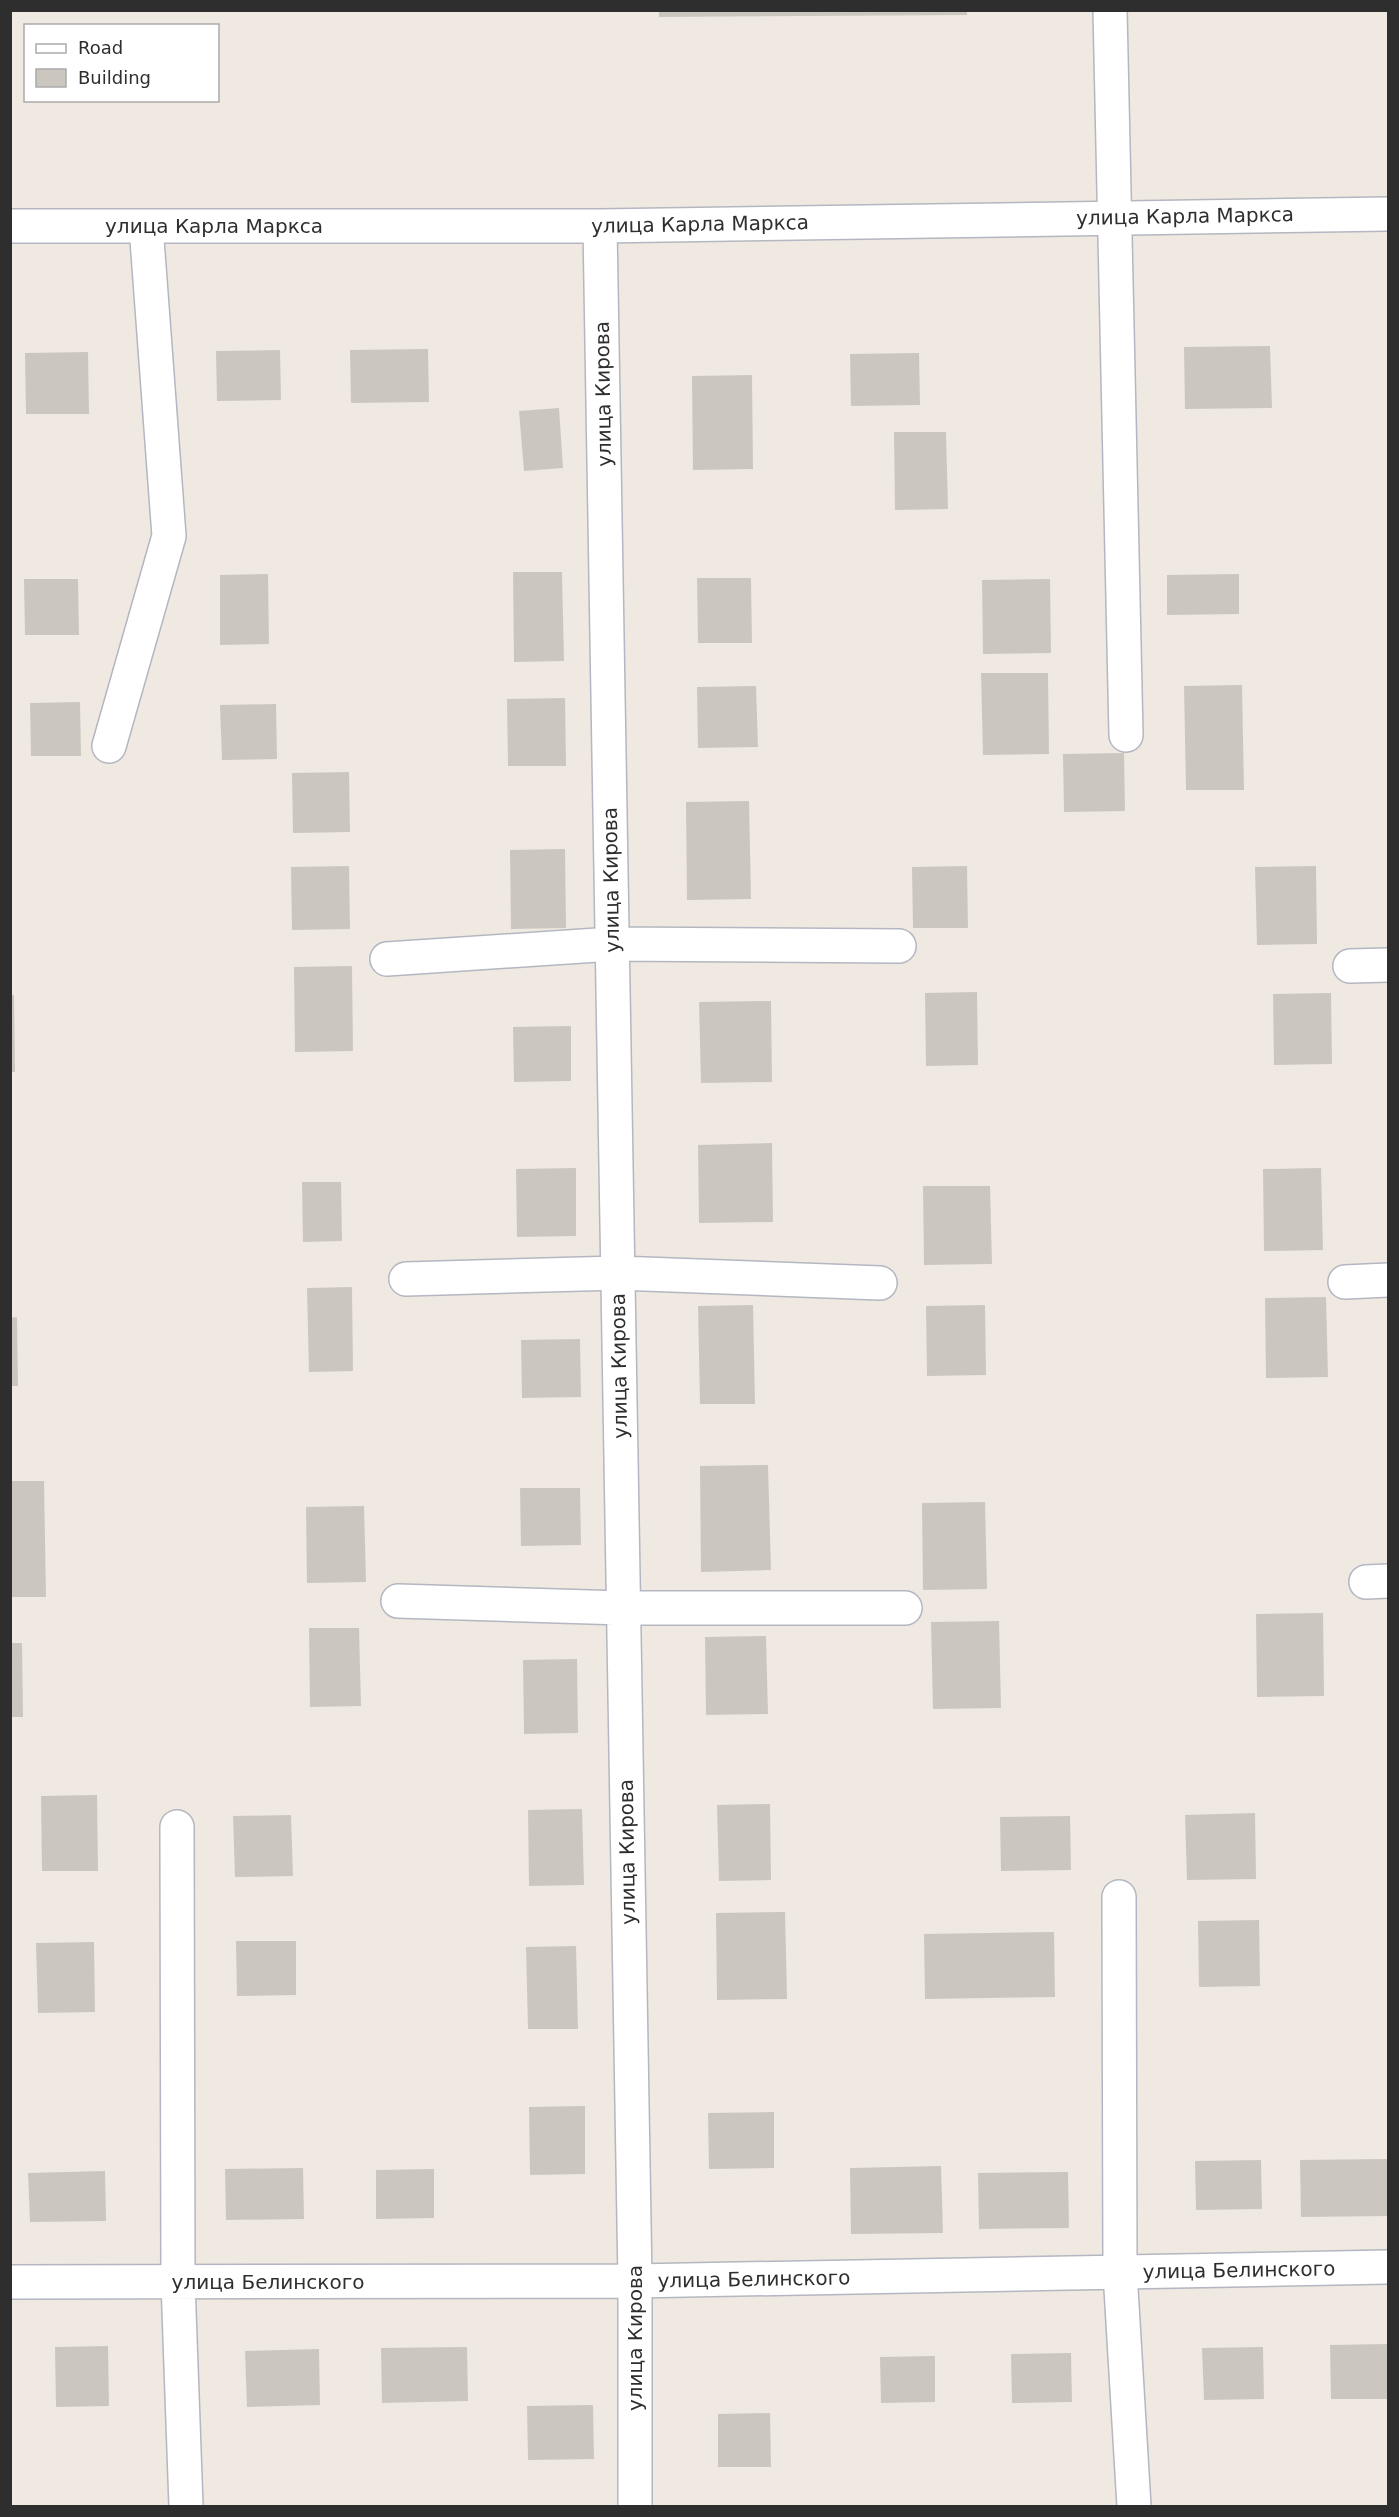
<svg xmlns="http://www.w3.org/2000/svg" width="1399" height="2517" font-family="'DejaVu Sans',sans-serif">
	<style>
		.building { fill: #cbc7bf }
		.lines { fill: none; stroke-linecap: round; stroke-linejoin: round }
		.minor-casing { stroke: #b4b7c1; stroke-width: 36 }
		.minor { stroke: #fff; stroke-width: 33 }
		.labels { text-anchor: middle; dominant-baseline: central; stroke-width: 6; stroke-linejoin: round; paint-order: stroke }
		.street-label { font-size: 20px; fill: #2e2e2e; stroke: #fff }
	</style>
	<rect width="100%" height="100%" fill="#efe9e1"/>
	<path class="building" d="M659,10h308v5l-308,2z
		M1270,346l2,62 -87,1 -1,-62z
		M428,349l1,53 -78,1 -1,-53z
		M280,350l1,50 -64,1 -1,-50z
		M88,352l1,62h-63l-1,-61z
		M919,353l1,52 -69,1 -1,-52z
		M752,375l1,94 -60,1 -1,-94z
		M559,408l4,60 -39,3 -5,-60z
		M894,432h52l2,77 -53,1z
		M513,572h49l2,89 -50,1z
		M268,574l1,70 -49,1v-70z
		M1239,574v40l-72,1v-40z
		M697,578h54l1,65h-54z
		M24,579h54l1,56h-54z
		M1050,579l1,74 -68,1 -1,-74z
		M981,673h67l1,81 -66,1z
		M1242,685l2,105h-58l-2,-104z
		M756,686l2,61 -60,1 -1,-61z
		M565,698l1,68h-58l-1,-67z
		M80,702l1,54h-50l-1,-53z
		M276,704l1,55 -55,1 -2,-55z
		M1124,753l1,58 -61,1 -1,-58z
		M349,772l1,60 -57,1 -1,-60z
		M749,801l2,98 -64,1 -1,-98z
		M565,849l1,79 -55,1 -1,-79z
		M349,866l1,63 -58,1 -1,-63z
		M967,866l1,62h-55l-1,-61z
		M1316,866l1,78 -60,1 -2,-78z
		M352,966l1,85 -58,1 -1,-85z
		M977,992l1,73 -52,1 -1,-73z
		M1331,993l1,71 -58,1 -1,-71z
		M10,995h4l1,77h-5z
		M771,1001l1,81 -71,1 -2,-81z
		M571,1026v55l-57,1 -1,-55z
		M772,1143l1,79 -74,1 -1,-78z
		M576,1168v68l-59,1 -1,-68z
		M1321,1168l2,82 -59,1 -1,-82z
		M302,1182h39l1,59 -39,1z
		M923,1186h67l2,78 -68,1z
		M352,1287l1,84 -44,1 -2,-84z
		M1326,1297l2,80 -62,1 -1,-80z
		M753,1305l2,99h-55l-2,-98z
		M985,1305l1,70 -59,1 -1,-70z
		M17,1317l1,69h-8v-68z
		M580,1339l1,58 -59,1 -1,-58z
		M768,1465l3,105 -70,2 -1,-106z
		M10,1481h34l2,116h-36z
		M520,1488h60l1,57 -60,1z
		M985,1502l2,87 -64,1 -1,-87z
		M364,1506l2,76 -59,1 -1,-76z
		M1323,1613l1,83 -67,1 -1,-83z
		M999,1621l2,87 -68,1 -2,-87z
		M309,1628h50l2,78 -51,1z
		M766,1636l2,78 -62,1 -1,-78z
		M10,1643h12l1,74h-13z
		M577,1659l1,74 -54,1 -1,-74z
		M97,1795l1,76h-56l-1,-75z
		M770,1804l1,76 -52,1 -2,-76z
		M582,1809l2,76 -55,1 -1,-76z
		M1255,1813l1,66 -69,1 -2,-65z
		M291,1815l2,61 -58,1 -2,-61z
		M1070,1816l1,54 -70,1 -1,-54z
		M785,1912l2,87 -70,1 -1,-87z
		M1259,1920l1,66 -61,1 -1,-66z
		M1054,1932l1,65 -130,2 -1,-65z
		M236,1941h60v54l-59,1z
		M94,1942l1,70 -57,1 -2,-70z
		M576,1946l2,83h-50l-2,-82z
		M585,2106v68l-55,1 -1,-68z
		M774,2112v56l-65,1 -1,-56z
		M1388,2159v57l-87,1 -1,-57z
		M1261,2160l1,49 -66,1 -1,-49z
		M941,2166l2,67 -92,1 -1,-66z
		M303,2168l1,51 -78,1 -1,-51z
		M434,2169v49l-58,1v-49z
		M105,2171l1,50 -76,1 -2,-49z
		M1068,2172l1,56 -90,1 -1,-56z
		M1388,2344v55h-57l-1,-54z
		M108,2346l1,60 -53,1 -1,-60z
		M467,2347l1,54 -86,2 -1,-55z
		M1263,2347l1,52 -60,1 -2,-52z
		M319,2349l1,56 -73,2 -2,-56z
		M1071,2353l1,49 -60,1 -1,-49z
		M935,2356v46l-54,1 -1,-46z
		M593,2405l1,54 -66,1 -1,-54z
		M770,2413l1,54h-53v-53z"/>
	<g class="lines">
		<g class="minor-casing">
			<path id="minor" d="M1110,10l16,725
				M10,226h590l788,-12
				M600,226l35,2055v225
				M109,746l60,-210 -23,-310
				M387,959l225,-15 287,2
				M1350,966l38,-1
				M406,1279l212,-6 262,10
				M1345,1282l43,-2
				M1366,1582l22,-1
				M398,1601l225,7h282
				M177,1827l1,455 8,224
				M1119,1897l1,375 14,234
				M10,2282l625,-1 753,-14"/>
		</g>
		<use href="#minor" class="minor"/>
	</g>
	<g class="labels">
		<g class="street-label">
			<text transform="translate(1185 216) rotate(-1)">улица Карла Маркса</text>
			<text transform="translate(700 224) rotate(-1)">улица Карла Маркса</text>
			<text x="214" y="226">улица Карла Маркса</text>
			<text transform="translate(603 394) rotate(-91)">улица Кирова</text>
			<text transform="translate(611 880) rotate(-91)">улица Кирова</text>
			<text transform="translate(619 1366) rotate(-91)">улица Кирова</text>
			<text transform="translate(627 1852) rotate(-91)">улица Кирова</text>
			<text transform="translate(1239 2270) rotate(-1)">улица Белинского</text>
			<text transform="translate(754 2279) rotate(-1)">улица Белинского</text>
			<text x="268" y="2282">улица Белинского</text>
			<text transform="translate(635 2338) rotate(-90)">улица Кирова</text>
		</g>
	</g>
	<rect width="1399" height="2517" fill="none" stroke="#2e2e2e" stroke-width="24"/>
	<rect x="24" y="24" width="195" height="78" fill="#ffffff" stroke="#ababab" stroke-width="1.5"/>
	<rect x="36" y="44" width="30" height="9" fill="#ffffff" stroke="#ababab" stroke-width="1.5"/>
	<text x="78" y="54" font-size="18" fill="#2e2e2e">Road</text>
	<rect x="36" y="69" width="30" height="18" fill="#cbc7bf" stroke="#ababab" stroke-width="1.5"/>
	<text x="78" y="84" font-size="18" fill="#2e2e2e">Building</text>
</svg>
